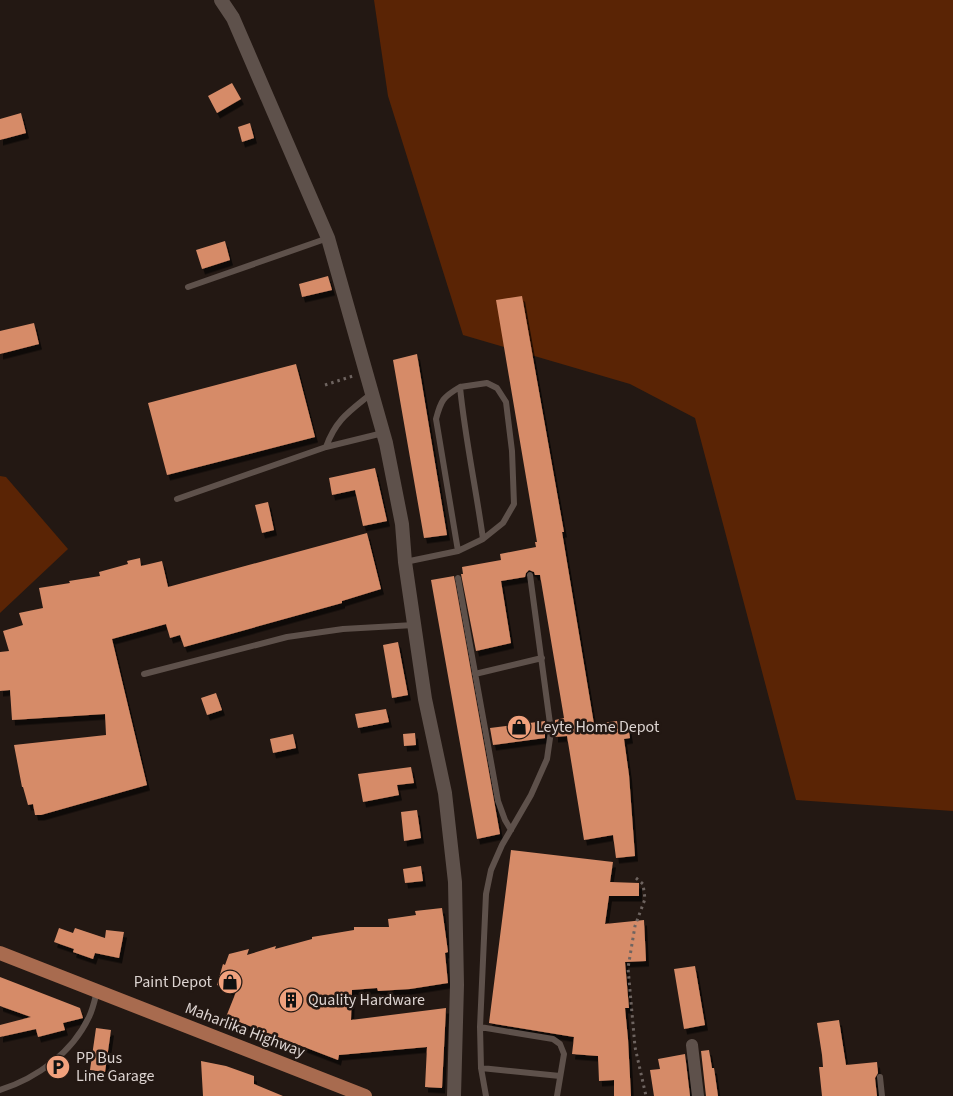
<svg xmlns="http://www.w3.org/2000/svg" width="953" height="1096" font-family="'Source Sans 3',sans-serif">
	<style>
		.green { fill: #5a2405 }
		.building { fill: #d68b68; filter: url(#shadow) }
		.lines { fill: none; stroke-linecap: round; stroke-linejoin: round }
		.path { stroke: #6e6460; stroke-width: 3; stroke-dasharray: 2.5 4; stroke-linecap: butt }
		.service { stroke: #5e514b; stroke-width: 6 }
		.minor { stroke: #5e514b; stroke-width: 12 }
		.tertiary { stroke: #5e514b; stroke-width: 14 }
		.primary { stroke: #a86b4f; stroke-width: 14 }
		.labels { text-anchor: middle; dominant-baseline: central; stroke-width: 5; stroke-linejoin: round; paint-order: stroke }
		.poi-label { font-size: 16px; fill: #ddd4d1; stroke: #231813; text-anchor: start }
		.street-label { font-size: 16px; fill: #ddd4d1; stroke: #231813 }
	</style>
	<defs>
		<filter id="shadow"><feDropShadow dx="3" dy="5.5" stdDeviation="0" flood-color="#0009"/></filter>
	</defs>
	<rect width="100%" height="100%" fill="#231813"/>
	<path class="green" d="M374,0h579v811l-157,-11 -101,-382 -65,-34 -167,-49 -75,-239z
		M0,476l6,1 62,72 -68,64z"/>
	<path class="building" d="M232,83l9,16 -24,14 -9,-17z
		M21,113l5,20 -26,7v-21z
		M250,123l4,15 -12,4 -4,-15z
		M225,241l5,19 -28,9 -6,-19z
		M328,276l4,14 -30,7 -3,-13z
		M522,296l42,236h-2l32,192 23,-3 1,6 10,-2 2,13 -6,1 5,36 6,81 -19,2 -3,-23 -29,5 -17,-104 -12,1v-17l9,-2 -24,-143h-5l-1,-3 -5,-2 -3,3 -1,4 -24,4 10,62 -35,8 -15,-77h2l-1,-7 39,-7 -1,-6 36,-7 -1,-5h2l-41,-242z
		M34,323l5,21 -39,10v-23z
		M417,354l30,181 -23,3 -31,-178z
		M296,364l19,73 -148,38 -19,-72z
		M375,468l12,53 -24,5 -8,-36 -23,5 -3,-17z
		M268,502l6,28 -12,3 -7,-28z
		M367,533l14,56 -39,12v2l-158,44 -4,-12 -10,3 -4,-14 -54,15 35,146 -106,30h-6l-2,-11 -5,1 -5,-18h-1l-8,-42 92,-10 -1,-21 -93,6 -2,-30 -10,1v-39l9,-1 -6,-20 20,-6 -4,-12 24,-5 -4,-20 31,-5 -1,-2 31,-5 -1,-4 29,-8 -1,-3 13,-3 1,8 21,-5 6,26z
		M454,576l46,258 -23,5 -46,-259z
		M398,642l10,53 -16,3 -9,-53z
		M216,693l6,17 -15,5 -6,-17z
		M386,709l3,13 -31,6 -3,-14z
		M545,721v17l-52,7 -3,-17z
		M415,733l1,12 -12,1 -1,-12z
		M293,734l3,14 -23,5 -3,-14z
		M411,767l3,16 -17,2 2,10 -36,7 -5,-28z
		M417,810l4,28 -17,3 -3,-29z
		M511,850l102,12 -3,20 29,1v13h-30l-4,28 39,-4 2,41 -21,1 4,46h-4l3,31 3,57h-17v-16l-15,1 -1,-25 -26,-2 2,-17 -85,-14z
		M421,866l2,15 -18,2 -2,-14z
		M442,908l6,44 -3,1 3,30 -38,6 -32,2 -1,-3 -25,2 -1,30 95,-12 -4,80 -17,-1 2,-40 -88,8 -1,5 -112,-43 10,-25 -19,-7 6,-21 2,1 4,-11 20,-5 -2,6 29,-9 -1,3 37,-10v-2l42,-7v-3h35l-1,-8 28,-4 -1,-4z
		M59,928l14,5 2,-5 30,10 1,-8 18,2 -5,26 -24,-5 -2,6 -20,-7 1,-3 -20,-7z
		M695,966l10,59 -21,4 -10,-60z
		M0,977l80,31 3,10 -20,5 2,7 -27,7 -2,-8 -36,8v-12l31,-8 -31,-11z
		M839,1020l7,45 31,-3 1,11 -3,5 2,18h-55l-3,-29h4l-1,-12 -5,-32z
		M96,1028l15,2 -6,42 -15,-2z
		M709,1050l3,18h2l4,28h-12l-5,-45z
		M685,1054l5,42h-36l-4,-26 10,-1 -2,-10z
		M201,1061l25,5 28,10v8l29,12h-80z"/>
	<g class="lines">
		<path class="path" d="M325,385l28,-9
			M636,878l7,6 2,15 -10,27 -7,42 7,79 11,49"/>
		<path class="service" d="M188,287l140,-49
			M326,447c10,-28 24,-36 46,-54
			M177,499l149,-52 57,-14
			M458,551l-22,-132c5,-19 7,-22 24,-32
			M405,562l53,-11 25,-12 20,-16 11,-19 -2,-53 -6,-49 -9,-14 -10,-5 -27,4c5,51 16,101 23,152
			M458,578l40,223 7,19 6,10
			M144,674l143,-37 56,-8 71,-4
			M475,674l67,-16
			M480,1027l73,12 7,5 4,10 -7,42
			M481,1068l79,8
			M880,1077l2,19
			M0,1090c37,-12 72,-37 89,-73 4,-8 6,-18 8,-26
			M486,1096l-5,-28 -1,-41 6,-133 5,-24 11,-25 29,-50 16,-36 4,-28 -21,-156"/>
		<path class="minor" d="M692,1045l6,51"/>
		<path class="tertiary" d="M221,0l12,18 95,220 58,205 16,81 3,38 20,137 20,94 10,89 2,103 -3,111"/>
		<path class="primary" d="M0,953l365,143"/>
	</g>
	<defs>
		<g id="shop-disc" transform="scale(1.25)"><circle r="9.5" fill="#f1a17d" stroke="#231813"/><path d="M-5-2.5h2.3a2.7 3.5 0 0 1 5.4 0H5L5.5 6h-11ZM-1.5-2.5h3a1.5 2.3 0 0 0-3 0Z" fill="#111"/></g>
		<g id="building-disc" transform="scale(1.25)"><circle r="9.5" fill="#f1a17d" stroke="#231813"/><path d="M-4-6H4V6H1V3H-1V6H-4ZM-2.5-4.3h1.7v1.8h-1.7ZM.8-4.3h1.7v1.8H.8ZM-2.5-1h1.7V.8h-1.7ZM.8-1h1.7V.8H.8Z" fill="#111"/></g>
		<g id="parking-disc" transform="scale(1.25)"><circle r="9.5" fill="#f1a17d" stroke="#231813"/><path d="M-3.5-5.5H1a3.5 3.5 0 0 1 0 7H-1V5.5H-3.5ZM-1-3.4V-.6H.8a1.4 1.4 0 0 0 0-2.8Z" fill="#111"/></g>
	</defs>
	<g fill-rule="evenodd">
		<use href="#shop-disc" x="519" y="727"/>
		<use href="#shop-disc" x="230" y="982"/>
		<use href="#building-disc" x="291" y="1000"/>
		<use href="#parking-disc" x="58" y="1067"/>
	</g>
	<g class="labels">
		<g class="poi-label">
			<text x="536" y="727">Leyte Home Depot</text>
			<text x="212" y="982" text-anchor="end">Paint Depot</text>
			<text x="308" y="1000">Quality Hardware</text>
			<text x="76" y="1058">PP Bus<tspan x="76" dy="18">Line Garage</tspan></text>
		</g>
		<g class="street-label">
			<text transform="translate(245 1030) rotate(21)">Maharlika Highway</text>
		</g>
	</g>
</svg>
